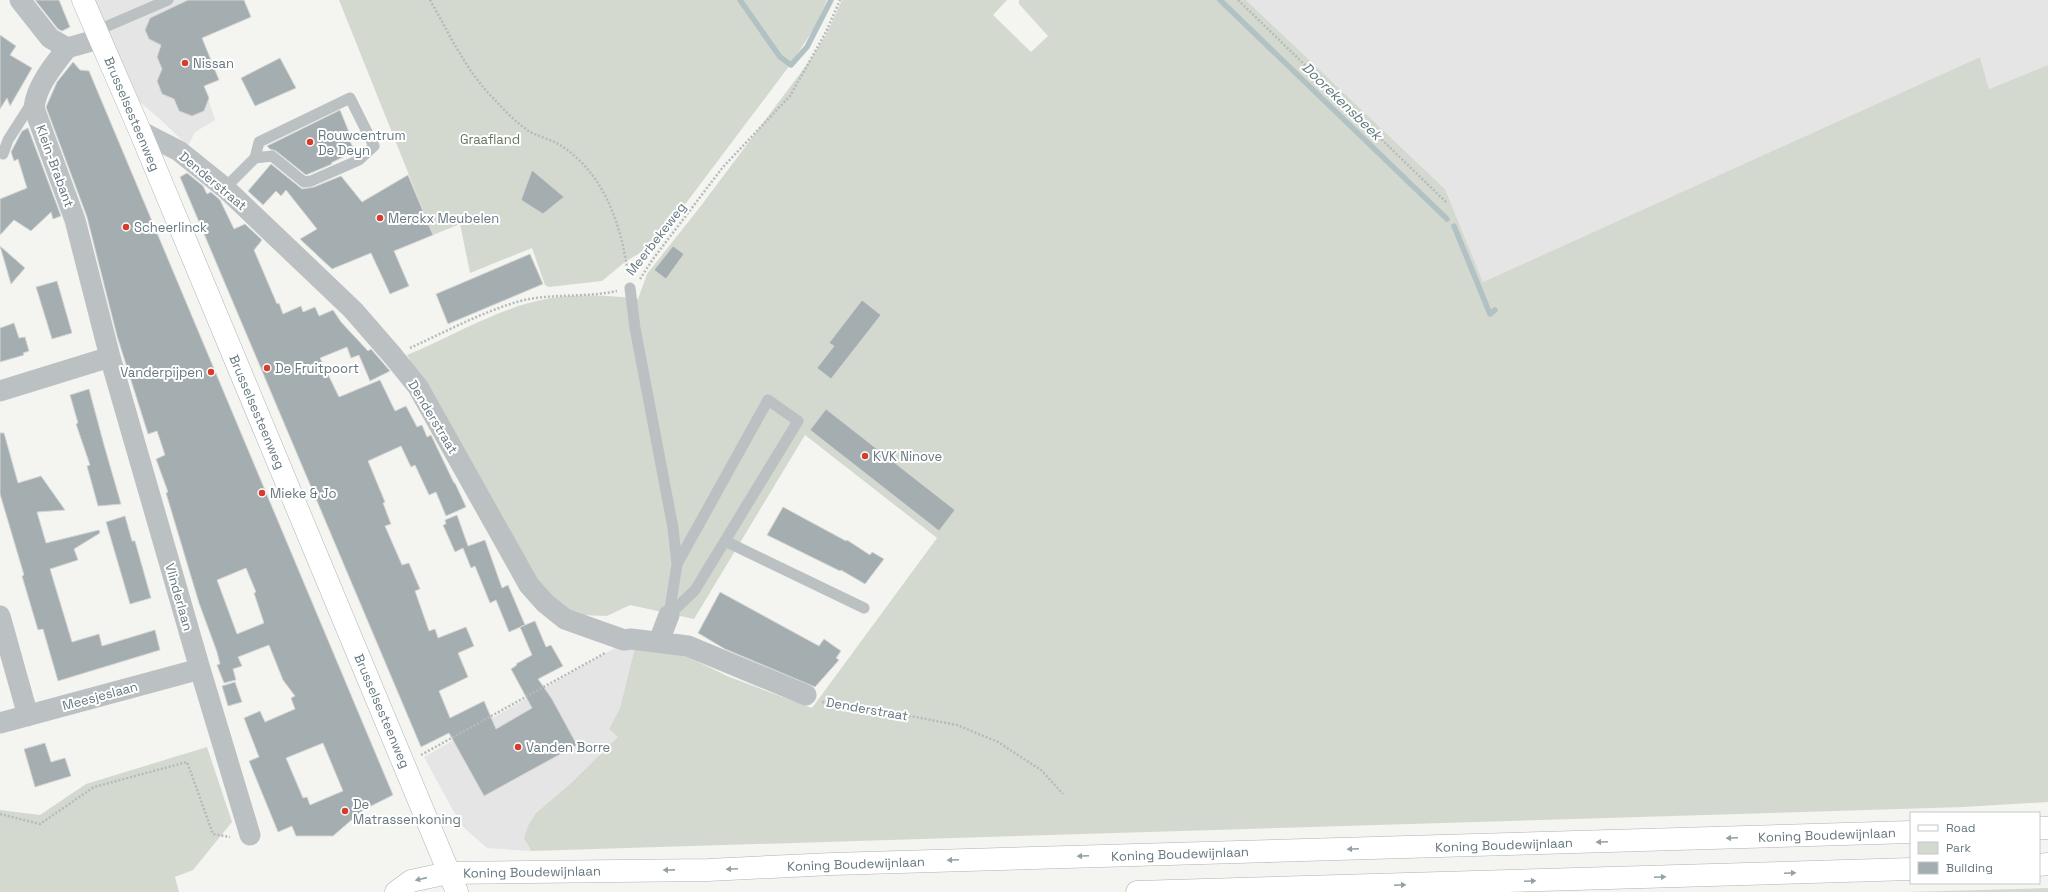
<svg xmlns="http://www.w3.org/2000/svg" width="2048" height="892" font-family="'Space Grotesk',sans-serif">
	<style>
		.built { fill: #e4e5e4 }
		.green { fill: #d4d9d0 }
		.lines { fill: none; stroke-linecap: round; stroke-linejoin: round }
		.stream { stroke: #b2c1c3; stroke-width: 5.5 }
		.building { fill: #a4adb0; stroke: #d5d5d3; fill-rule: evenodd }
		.primary-casing { stroke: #aeb4b6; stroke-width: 23 }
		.highway-casing { stroke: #aeb3b5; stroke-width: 23 }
		.path { stroke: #b7babc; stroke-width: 2.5; stroke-dasharray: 2 2; stroke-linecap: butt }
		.lane { stroke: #bbc0c2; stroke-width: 11 }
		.street { stroke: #bbc0c2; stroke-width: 21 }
		.primary { stroke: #fff; stroke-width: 22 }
		.highway { stroke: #fff; stroke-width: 22 }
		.oneway { fill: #93a0a5 }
		.poi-dot { fill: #d73d2d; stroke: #fff; stroke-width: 1.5 }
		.labels { text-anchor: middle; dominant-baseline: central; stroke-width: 4; stroke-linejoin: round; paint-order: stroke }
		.poi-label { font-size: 13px; fill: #65777f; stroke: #fff; text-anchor: start }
		.street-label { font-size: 13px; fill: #65777f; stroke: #fff }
		.park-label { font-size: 13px; fill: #6a7763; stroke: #fff }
		.water-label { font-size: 14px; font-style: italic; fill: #60797d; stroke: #fff }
	</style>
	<rect width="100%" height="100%" fill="#f4f4f0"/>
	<path class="built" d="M93,0h151l7,17 -49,21 17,42 -15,6 11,34 -20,12 -7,14 -28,-27 -25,-21z
		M1246,0h802v65l-59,24 -9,-32 -497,225 -38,-93z
		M624,643h12l-16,65 -11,21 10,8 -48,46 -35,30 -12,25 7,13 -44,-3 -26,-23 -37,-68z"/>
	<path class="green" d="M339,0h488l-12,27 -25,38 -134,178 -31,19 -23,19 -53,6 -4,-2 -13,-37 -62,25 -10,-49 -27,11z
		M842,0h165l-14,15 38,37 17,-16 -29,-32v-4h227l199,189 38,93 497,-225 9,32 59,-24v737l-84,5 -1433,44 -7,-13 4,-12 8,-13 35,-30 47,-46 -9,-8 11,-21 16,-65 46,11 45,22 85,32 125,-170 -132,-103 -111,184 -64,-14 -23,11 -26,-1 -20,-8 -15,-13 -139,-239c44,-18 93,-48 139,-56 26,-5 66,-4 92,0l9,-25 53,-67 111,-148 16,-26z
		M207,747l25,75 -39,48 -18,7 4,15h-179v-82l40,5 46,-31z
		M2048,888v4h-141z"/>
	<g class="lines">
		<path class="stream" d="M740,0l40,57 11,8 16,-18 24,-47
			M1220,0l227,219
			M1454,226l36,88 5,-4"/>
	</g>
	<path class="building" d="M35,0h24l11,27 -8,4 -4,-2z
		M188,0h56l7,17 -49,21 17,42 -15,6 5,12 -5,13 -12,5 -13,-5 -5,-12 -12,-5 -5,-13 5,-12 -5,-12 4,-12 -12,-6 -4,-9 5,-12z
		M0,35l16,11 -6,9 22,13 -22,38 -3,-8 -7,11z
		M280,58l16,30 -41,18 -14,-28z
		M73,62l7,8 9,1 304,724 -30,15 -30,26h-37l-4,-10 -14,6 -29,-71 10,-4 -15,-39 16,-7 5,11 30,-13 -4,-11 4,-2 -12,-16 -14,-35 -31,12 4,9 -9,3 3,11 -12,3 -7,-18 3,-1 -3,-12 -18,-49 -33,-110 2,-1 -12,-33 9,-4 -8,-24 -9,3 -31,-98 -30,-119 -41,-110 11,-25zM246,568l10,24 -2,1 10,30 -27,11 -20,-54zM323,743l20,48 -33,14 -3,-8 -4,1 -17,-40z
		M340,110l11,27 -3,1 7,13 -24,12 1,1 -26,11 -30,-24 -6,-2 -3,-3z
		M28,128l33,88 -8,3 -2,-7 -20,19 -17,-11 -14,15v-36l27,-11 -9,-29 -4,2 -3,-9 11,-21z
		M271,164l31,25 12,-2 27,-11 21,26 46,-27 25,60 -39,16 15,35 -19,8 -19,-41 -39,16 -32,-30 17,-10 -31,-39 -5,6 -5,-5 -13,14 -15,-14z
		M532,170l32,27 -21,17 -22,-14z
		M187,173l16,13 4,8 4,-2 9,8 14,29 11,-5 17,16 -8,10 23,54 2,-1 4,11 18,-8 2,6 12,-5 4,9 14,-6 8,12 27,29 3,-2 19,22 -20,10 -11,-26 -8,3 -4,-11 -27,11 19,39 41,-17 15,31 11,-5 11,21 5,-2 5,12 4,-2 23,48h1l11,24 -20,9 -10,-24 -7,3 -14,-30 -4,2 -10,-21 -33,15 17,41 -2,1 8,21 -6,2 17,39 7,-2 11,26 -5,2 14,40 6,-2 3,9 28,-11 8,19 -16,7 10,24 -29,14 11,27 34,-17 12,28 36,-21 -21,-39 6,-4 -1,-1 16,-9 -12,-28 15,-6 11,26 5,-2 12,21 -25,13 14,20 25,46 -93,51 -35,-63 -28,14 -241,-570z
		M0,246l25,22 -14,16z
		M673,246l11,8 -18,25 -12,-9z
		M530,254l13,30 -95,40 -12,-30z
		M57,281l15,52 -20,6 -16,-52z
		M862,300l19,15 -50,64 -14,-11 17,-22 -5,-3z
		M14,323l5,15 6,-1 4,14 -6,2 1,2 -24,7v-34z
		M89,389l15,56 17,59 -23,2 -11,-40 3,-1 -14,-41 2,-1 -8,-28z
		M826,409l129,101 -16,21 -129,-101z
		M0,433h4l14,50 23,-7 24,34 -28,2 9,31 53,-13 1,3 -26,16 4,11 -28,9 22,73 27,-8 3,12 53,-16 5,20 -102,31 -15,-52 -5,1 -16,-54 2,-1 -24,-81z
		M783,507l63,34 1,-1 23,15 2,-3 12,7 -19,25 -24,-14 -1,1 -73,-36z
		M457,515l11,31 17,-6 17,48 6,-3 17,40 -16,7 -13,-32 -6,3 -15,-37 -4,2 -8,-20 -8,4 -12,-27 3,-1 -1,-4z
		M125,516l7,25h3l16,57 -21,6 -24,-82z
		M720,592l99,54 5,-7 17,12 -5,7 3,2 -24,27 -90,-38 -27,-16z
		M235,682l7,20 -14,4 -6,-20z
		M45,743l6,19 14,-4 6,18 -36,11 -11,-38z"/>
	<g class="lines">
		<g class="primary-casing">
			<path id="primary" d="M83,0l57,131 317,761
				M396,892l15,-11 37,-8"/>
		</g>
		<g class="highway-casing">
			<path id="highway" d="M2039,828h9
				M2039,865l9,-1
				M448,873l260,-3 124,-6 1079,-32
				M1137,892l774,-23"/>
		</g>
		<path class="path" d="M430,0c20,35 37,73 66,101 9,10 20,21 31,29 11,7 25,9 36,17 42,28 59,80 65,128
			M1238,0l209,203
			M640,279l13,-20 70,-92 67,-71 36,-64 14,-32
			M410,348c35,-16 72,-36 110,-47 32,-8 65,-3 97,-10
			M822,702l36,4 99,19 41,17 43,28 22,24
			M421,755l184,-102
			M0,814l40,10 54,-37 93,-25 26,72 17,3"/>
		<path class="lane" d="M96,31l72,-31
			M3,154l5,-14 25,-39
			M225,188l30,-30 4,-16 91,-44 24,48 -15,14 -48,21 -7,1 -32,-26 -17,2
			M630,288l5,40 38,200 4,36 -8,51
			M725,541l139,67
			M669,615l26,-25 103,-169 -30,-21 -91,164"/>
		<path class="street" d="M20,0l30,38 17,10
			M67,48c-13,17 -31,38 -33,60l41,112 35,137 90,312 50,166
			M67,48l32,-9
			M140,131l39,20 46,37 128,122 40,46 25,31 111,198 16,18 20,16 59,21 7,-1 57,7 118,49
			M0,391l110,-34
			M0,616l28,100
			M659,641l10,-26
			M0,723l200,-54"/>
		<use href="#primary" class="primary"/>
		<use href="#highway" class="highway"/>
	</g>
	<defs><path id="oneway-solid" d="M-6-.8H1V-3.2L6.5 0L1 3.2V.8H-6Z"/></defs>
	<g class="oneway">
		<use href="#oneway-solid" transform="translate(1732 838) rotate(178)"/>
		<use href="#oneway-solid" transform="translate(1602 842) rotate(178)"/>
		<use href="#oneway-solid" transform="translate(1353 849) rotate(178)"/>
		<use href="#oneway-solid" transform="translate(1083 856) rotate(178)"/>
		<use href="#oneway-solid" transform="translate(953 860) rotate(178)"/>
		<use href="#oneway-solid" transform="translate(732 869) rotate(178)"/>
		<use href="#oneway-solid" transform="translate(669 870) rotate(179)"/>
		<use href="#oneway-solid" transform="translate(1790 873) rotate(-2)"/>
		<use href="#oneway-solid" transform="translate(1660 877) rotate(-2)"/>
		<use href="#oneway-solid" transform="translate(421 879) rotate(167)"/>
		<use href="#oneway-solid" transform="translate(1530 881) rotate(-2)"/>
		<use href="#oneway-solid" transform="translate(1400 885) rotate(-2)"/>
	</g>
	<g class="poi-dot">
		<circle cx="185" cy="63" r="4"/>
		<circle cx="310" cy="142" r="4"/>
		<circle cx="380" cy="218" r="4"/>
		<circle cx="126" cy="227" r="4"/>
		<circle cx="267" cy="368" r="4"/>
		<circle cx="211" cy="372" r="4"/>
		<circle cx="865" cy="456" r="4"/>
		<circle cx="262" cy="493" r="4"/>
		<circle cx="518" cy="747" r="4"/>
		<circle cx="345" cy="811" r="4"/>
	</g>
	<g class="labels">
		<g class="poi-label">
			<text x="193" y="63">Nissan</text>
			<text x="318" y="135">Rouwcentrum<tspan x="318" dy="15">De Deyn</tspan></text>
			<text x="388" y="218">Merckx Meubelen</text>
			<text x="134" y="227">Scheerlinck</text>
			<text x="275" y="368">De Fruitpoort</text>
			<text x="203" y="372" text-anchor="end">Vanderpijpen</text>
			<text x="873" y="456">KVK Ninove</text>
			<text x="270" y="493">Mieke &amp; Jo</text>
			<text x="526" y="747">Vanden Borre</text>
			<text x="353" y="804">De<tspan x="353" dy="15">Matrassenkoning</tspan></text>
		</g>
		<g class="street-label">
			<text transform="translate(132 114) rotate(67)">Brusselsesteenweg</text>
			<text transform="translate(55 166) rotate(70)">Klein-Brabant</text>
			<text transform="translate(213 181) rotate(40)">Denderstraat</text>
			<text transform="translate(656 239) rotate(-52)">Meerbekeweg</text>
			<text transform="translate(257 412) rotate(67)">Brusselsesteenweg</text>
			<text transform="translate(433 417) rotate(59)">Denderstraat</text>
			<text transform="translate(179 597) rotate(74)">Vlinderlaan</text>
			<text transform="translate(100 696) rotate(-15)">Meesjeslaan</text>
			<text transform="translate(867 709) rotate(10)">Denderstraat</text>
			<text transform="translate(382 711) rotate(67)">Brusselsesteenweg</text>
			<text transform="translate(1827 835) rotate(-2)">Koning Boudewijnlaan</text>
			<text transform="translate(1504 845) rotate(-2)">Koning Boudewijnlaan</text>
			<text transform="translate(1180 854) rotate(-2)">Koning Boudewijnlaan</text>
			<text transform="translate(856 864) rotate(-2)">Koning Boudewijnlaan</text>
			<text transform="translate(532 872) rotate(-1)">Koning Boudewijnlaan</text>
		</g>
		<g class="park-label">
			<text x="490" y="139">Graafland</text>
		</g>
		<g class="water-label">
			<text transform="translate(1342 101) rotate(44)">Doorekensbeek</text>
		</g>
	</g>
	<rect x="1910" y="812" width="130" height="72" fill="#ffffff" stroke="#c1c9cc"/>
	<rect x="1918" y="825" width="20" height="6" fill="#ffffff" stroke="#c1c9cc"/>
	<text x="1946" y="832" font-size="12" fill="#65777f">Road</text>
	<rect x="1918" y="842" width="20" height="12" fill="#d4d9d0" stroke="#c1c9cc"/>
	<text x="1946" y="852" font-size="12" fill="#65777f">Park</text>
	<rect x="1918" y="862" width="20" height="12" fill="#a4adb0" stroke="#c1c9cc"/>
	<text x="1946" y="872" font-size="12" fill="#65777f">Building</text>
</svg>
